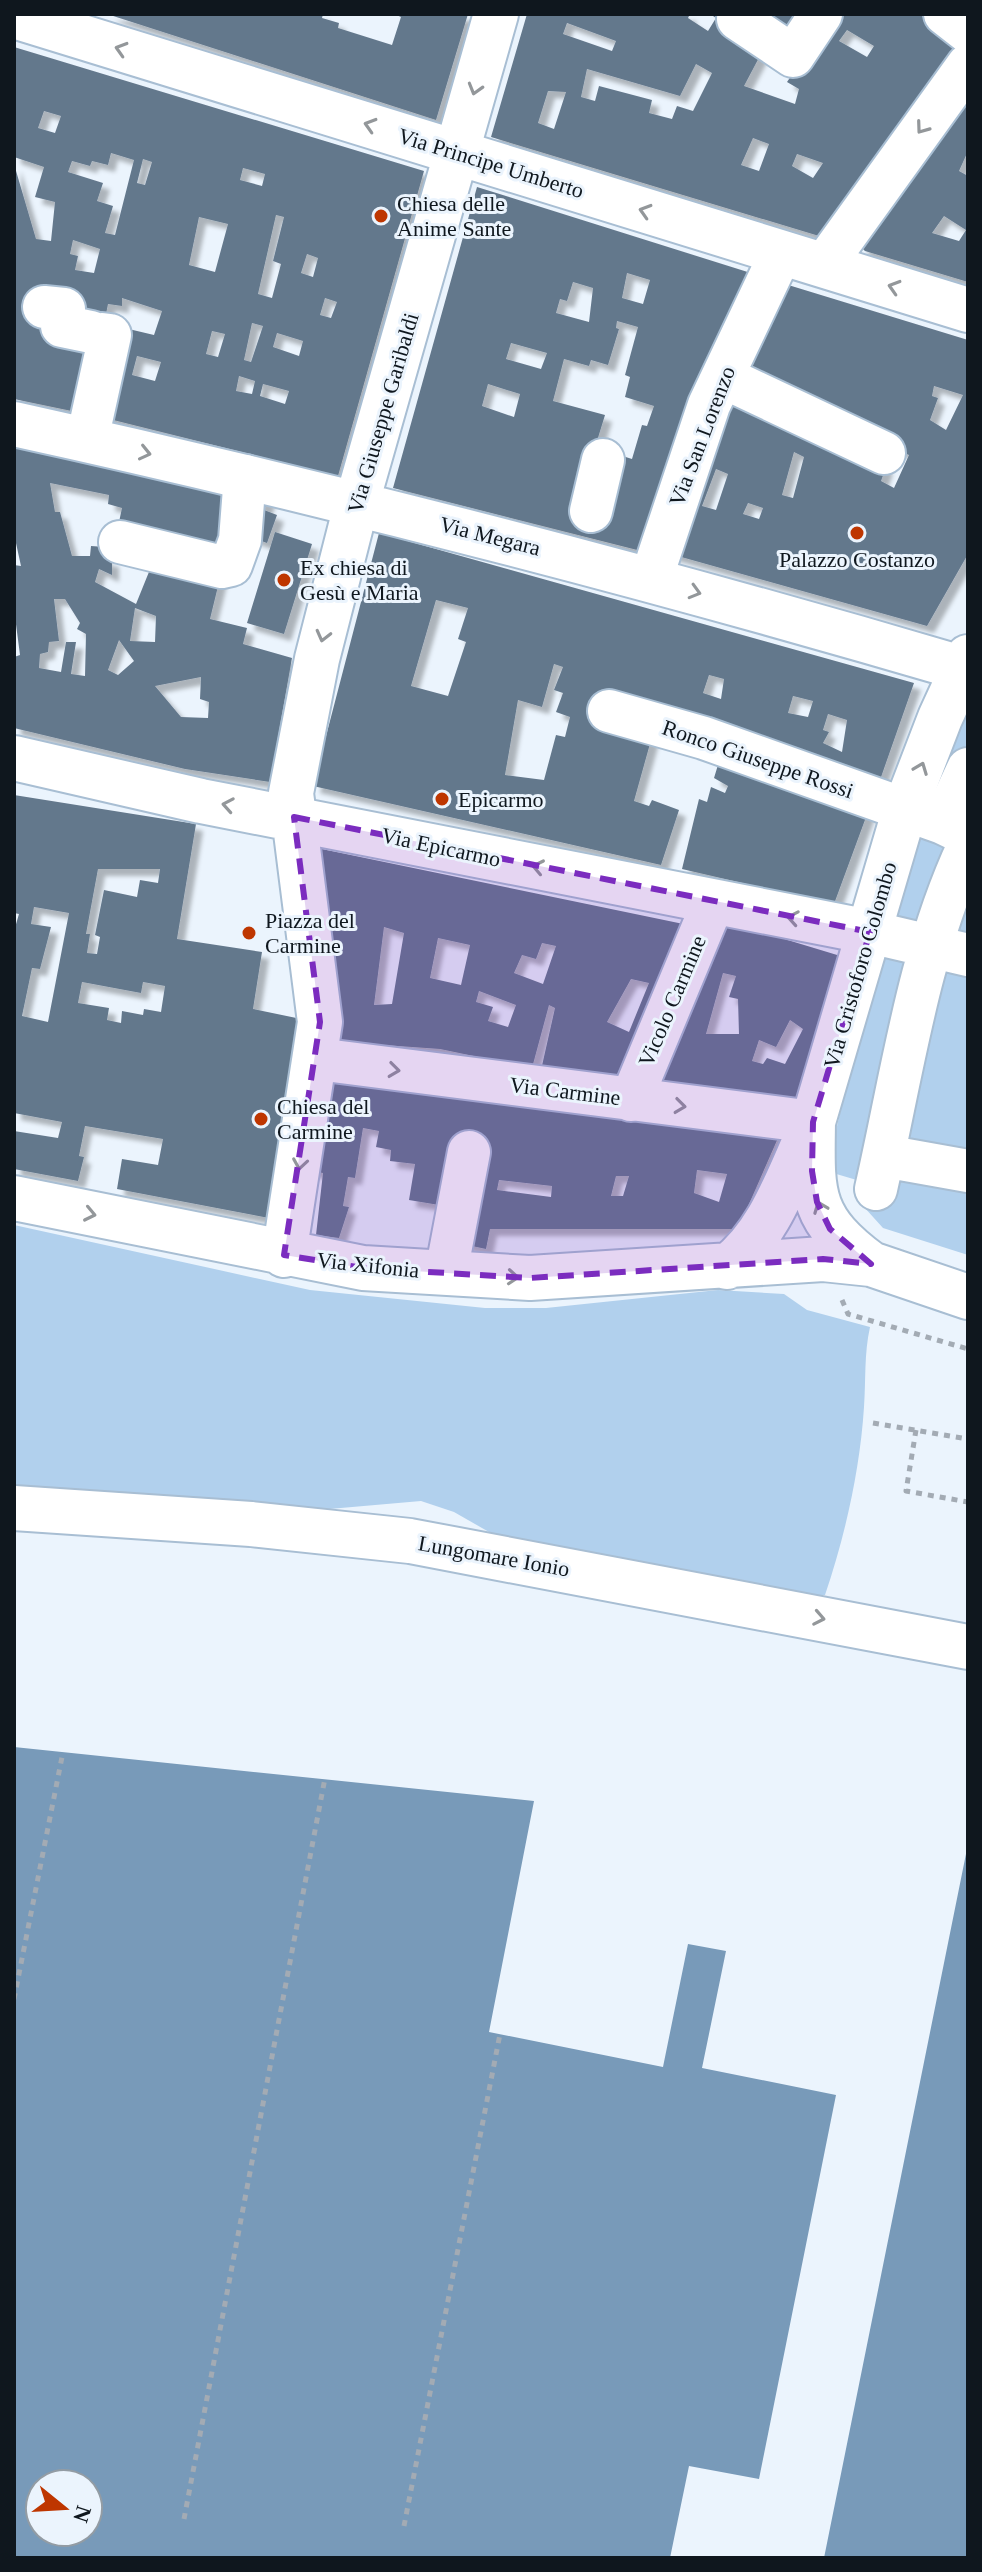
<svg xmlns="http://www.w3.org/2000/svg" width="982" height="2572" font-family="Georgia,serif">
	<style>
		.green { fill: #b1d0ed }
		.water { fill: #789ab9; fill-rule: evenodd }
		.building { fill: #64788c; fill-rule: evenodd; filter: url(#shadow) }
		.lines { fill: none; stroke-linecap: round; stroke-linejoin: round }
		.street-casing { stroke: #a8bed3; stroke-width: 46 }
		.secondary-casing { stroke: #a8bed3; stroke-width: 48 }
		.path { stroke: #a3abb4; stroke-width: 5; stroke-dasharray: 6 6; stroke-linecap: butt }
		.street { stroke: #fff; stroke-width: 42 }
		.secondary { stroke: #fff; stroke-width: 44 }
		.oneway { stroke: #93979a }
		.marked { fill: #7b2cbf; fill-opacity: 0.2; stroke: #7b2cbf; stroke-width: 6; stroke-dasharray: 16 10; stroke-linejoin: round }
		.poi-dot { fill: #be3600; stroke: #ebf4fd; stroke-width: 3 }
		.labels { text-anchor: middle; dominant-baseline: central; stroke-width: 6; stroke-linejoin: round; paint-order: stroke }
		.street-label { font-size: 22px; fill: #0f171e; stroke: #ebf4fd }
		.poi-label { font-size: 22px; fill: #0f171e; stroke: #ebf4fd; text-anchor: start }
	</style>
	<defs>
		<filter id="shadow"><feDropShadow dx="7" dy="7" stdDeviation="2" flood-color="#0004"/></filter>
	</defs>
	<rect width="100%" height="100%" fill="#ebf4fd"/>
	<path class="green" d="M968,713v542l-85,-27 -19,-21 -4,-26 -27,-8 1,-34 43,-185 78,-219z
		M14,1225l296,65 175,18h61l172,-18 66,4 23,16 63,17c-6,27 -4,52 -6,80 -4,63 -19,129 -39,188l-44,1 -285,-60 -42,-24 -33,-11 -149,13 -258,-23z"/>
	<path class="water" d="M14,1747l520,54 -45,231 174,35 25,-123 38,7 -24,117 134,27 -77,384 -70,-13 -19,92h-656zM40,2484h48v48h-48z
		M968,1844v714h-144z"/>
	<path class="building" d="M107,14h216l-1,4 17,5 -1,5 54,17 9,-28 -7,-3h74l-32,106z
		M527,14h163l-2,4 20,13 8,-13 -6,-4h16l36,38 -18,34 51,18 4,-15 -12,-7 46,-68h94l38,27 -136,198 -338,-102zM567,23l49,18 -4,10 -49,-17zM847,30l27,16 -7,11 -28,-16zM696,64l16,9 -19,38 -16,-5 -5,13 -23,-6 3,-13 -53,-14 -4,15 -14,-4 6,-28 93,27zM548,91l18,1 -12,37 -16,-6zM753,138l16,6 -10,27 -18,-6zM797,154l26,9 -10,15 -21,-12z
		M745,14h64l-19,29z
		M14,47l410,124 -86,305 -241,-60 19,-90 38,9 8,-24 -40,-13v8l-14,-2 -22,110 -72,-15v-235l22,75 15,2 4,-39 -20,-5 9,-30 -30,-10zM44,111l17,5 -6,17 -17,-5zM111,153l23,7 -19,75 -10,-2 8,-27 -16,-5 6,-18 -35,-11 4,-11 18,5 2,-5 16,4zM143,159l9,3 -7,23 -8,-2zM243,168l22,6 -3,12 -22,-6zM276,215l8,2 -11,44 8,3 -9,34 -14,-4zM199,217l29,7 -13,48 -26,-7zM73,240l27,9 -6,24 -19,-3 3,-14 -8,-2zM307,254l11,4 -5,19 -12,-4zM325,298l12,4 -6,16 -11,-3zM252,323l11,3 -12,36 -7,-2zM212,331l13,3 -7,23 -12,-3zM277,333l26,8 -4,15 -26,-9zM137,356l24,6 -6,19 -23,-6zM239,376l16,5 -3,13 -16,-3zM263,384l26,7 -4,13 -25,-8z
		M968,87v64l-9,20 9,5v106l-103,-31 -5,-5zM944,216l22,14 -7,11 -27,-8z
		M477,187l277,87 -105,279 -256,-65zM627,273l23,7 -7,24 -21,-6zM573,282l20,6 -4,34 -33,-9 4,-14 7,2zM617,321l21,6 -13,48 5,2 -5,20 29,9 -7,20 -5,-1 -10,34 -19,-6 -22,33 -15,-5 8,-30 3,2 10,-12 8,-26 -52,-14 11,-42 25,7 2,-6 17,5 11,-36 -3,-1zM511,343l36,10 -6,16 -35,-10zM488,384l32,10 -6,23 -32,-11z
		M785,284l183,56v214l-41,72 -260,-73 64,-166 155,80 -5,14 13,7 15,-33 -173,-76zM934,386l29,9 -17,35 -16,-10 8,-22 -6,-2zM794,452l10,5 -11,41 -11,-3zM716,469l12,5 -12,36 -14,-4zM748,503l15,5 -4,11 -16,-5z
		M14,441l226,52 -16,68 -108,-25 6,-28 -14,-4 1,-9 -59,-12 5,29h5l12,44h18l1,-10 14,1 -1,12 8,1v15l-13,-6 -4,13 41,22 19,-47 66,17 -11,45 37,9 -4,16 49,14 -22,124 -85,-13 -171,-41v-71l6,-2 -6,-46v-44l7,1 -7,-32zM54,599h11l15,24 -3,6 9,5 -1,42 -14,-2 5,-32h-10l-5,30 -22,-4 1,-14 8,-2 1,-10 10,-1zM135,608l21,8 -1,26 -25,-1zM119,640l15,21 -16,14 -10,-5zM201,677l-1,22 9,3 -1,16 -27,-1 -26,-31z
		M248,494l21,4 -5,12 13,5 -10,28 -22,-8z
		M275,532l37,12 -28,90 -37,-11z
		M379,533l535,150 -34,97 -227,-47 -19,68 15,5 3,-6 27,10 -18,55 -348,-79zM436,600l32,8 -10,31 8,3 -18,54 -37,-10zM554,664l9,3 -9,23 9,3 -7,19 14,5 -5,20 -9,-2 -12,45 -39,-5 13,-75 24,7zM709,675l15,4 -3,20 -18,-6zM793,696l20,5 -5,16 -20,-4zM828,714l19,6 -5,32 -19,-9 6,-11 -6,-2z
		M721,755l148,54 -35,95 -152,-35 17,-70 8,3 4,-15 14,6 3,-7 -14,-8z
		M14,795l182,29 -19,115 85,13 -9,57 53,11 -37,198 -152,-29 5,-30 36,6 5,-26 -78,-13 -6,30 5,1 -6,24 -64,-12v-38l44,7 4,-16 -48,-9v-182l5,-17 -5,-1zM98,869h62l-2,14 -18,-3 -3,17 -33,-7 -9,45 5,2 -3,17 -10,-1 3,-19h-4zM34,907l35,6 -21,109 -26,-6 10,-48 8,1 11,-42 -20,-3zM82,982l59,11 2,-11 22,4 -4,26 -17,-3 -1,6 -21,-4 -1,12 -14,-3 2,-12 -31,-5z
		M312,847l381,79 -66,156 -86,-12 14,-62 -6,-3 -17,63 -92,-19 -56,-4 -56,3zM384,927l20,6 -12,71 -18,1zM438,938l32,7 -9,40 -31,-7zM542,943l14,3 -13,38 -29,-11 8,-18 14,4zM631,979l18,4 -20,49 -22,-10zM479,991l37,14 -8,22 -20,-6 5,-14 -17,-5z
		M715,918l132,40 -50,152 -152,-25zM723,973l13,3 -7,21 9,2 1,35h-33zM790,1020l13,9 -18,35 -18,-6 -4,6 -11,-3 7,-21 17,7z
		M324,1076l227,34 231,19 -44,100h-248l-4,20 -28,-6 -7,-36 -42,-7 6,-36 -25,-3 1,-11 -15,-3 3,-16 -16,-3 -8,50 -7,-1 -5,29 6,1 -10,31 -23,-3 7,-62 -15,-3zM697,1170l30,4 -8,28 -25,-9zM616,1176h13l-6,20h-12zM499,1180l53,6 -1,11 -54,-7z"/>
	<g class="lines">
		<g class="street-casing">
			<path id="street" d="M945,14l23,18
				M738,19l55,37 28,-42
				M824,265l144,-200
				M44,307l20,2 -2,17 29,6
				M723,377l161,76
				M87,440l23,-105 -8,-1
				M591,511l12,-51
				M120,542l102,25 9,-2 9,-25 5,-64
				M651,579l58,-174 72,-152
				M609,711l95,27 239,85 25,12
				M943,823l25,-54
				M870,932l98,23
				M317,1059l496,63
				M631,1100l82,-197
				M884,1156l84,15
				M876,1189c26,-114 42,-235 92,-342
				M446,1273l23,-121"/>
		</g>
		<g class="secondary-casing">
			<path id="secondary" d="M14,16l954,294
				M14,424c319,70 634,152 947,244
				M14,758l187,43 669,131
				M14,1198l349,70 167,10 293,-19 48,5 97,33
				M284,1255l36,-233 -29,-229 26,-134 40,-157 139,-488
				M871,1264c-62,-46 -59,-70 -58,-142l92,-313 35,-91 28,-61
				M727,1267c42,-33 59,-85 81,-133
				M14,1508l237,16 159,17 558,106"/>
		</g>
		<path class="path" d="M842,1300l6,14 120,35
			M873,1423l95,16
			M916,1430l-10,61 62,11
			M14,1999l49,-247
			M184,2519l141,-741
			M404,2526l96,-492"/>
		<use href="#street" class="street"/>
		<use href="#secondary" class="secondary"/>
	</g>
	<defs><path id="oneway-chevron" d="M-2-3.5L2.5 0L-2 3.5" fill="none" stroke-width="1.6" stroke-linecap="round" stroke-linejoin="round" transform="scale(2)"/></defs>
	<g class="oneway">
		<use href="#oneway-chevron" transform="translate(121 49) rotate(-163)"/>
		<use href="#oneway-chevron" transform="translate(475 89) rotate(106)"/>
		<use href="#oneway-chevron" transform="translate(370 125) rotate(-163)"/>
		<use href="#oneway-chevron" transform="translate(922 128) rotate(126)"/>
		<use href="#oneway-chevron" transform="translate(645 211) rotate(-163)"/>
		<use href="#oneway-chevron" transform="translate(894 287) rotate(-163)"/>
		<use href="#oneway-chevron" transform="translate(145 453) rotate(13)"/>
		<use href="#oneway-chevron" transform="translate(695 592) rotate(16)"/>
		<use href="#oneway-chevron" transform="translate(323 636) rotate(104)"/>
		<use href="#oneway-chevron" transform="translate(921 768) rotate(-69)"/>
		<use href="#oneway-chevron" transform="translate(228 805) rotate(-170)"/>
		<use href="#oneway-chevron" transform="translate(538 867) rotate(-168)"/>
		<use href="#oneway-chevron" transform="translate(793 918) rotate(-170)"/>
		<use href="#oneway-chevron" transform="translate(394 1070) rotate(7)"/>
		<use href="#oneway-chevron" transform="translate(680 1106) rotate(7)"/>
		<use href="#oneway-chevron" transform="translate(300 1164) rotate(99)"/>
		<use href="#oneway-chevron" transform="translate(820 1207) rotate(-111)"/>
		<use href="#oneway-chevron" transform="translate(90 1214) rotate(12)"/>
		<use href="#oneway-chevron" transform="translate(513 1277) rotate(4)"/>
		<use href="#oneway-chevron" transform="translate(819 1618) rotate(11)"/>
	</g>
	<path class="marked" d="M294,817l576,115 -57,190 -1,49 5,31 13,27 41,35 -48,-5 -293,19 -167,-10 -79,-13 36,-233z"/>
	<g class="poi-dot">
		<circle cx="381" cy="216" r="8"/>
		<circle cx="857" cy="533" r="8"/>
		<circle cx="284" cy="580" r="8"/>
		<circle cx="442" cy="799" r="8"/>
		<circle cx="249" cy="933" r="8"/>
		<circle cx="261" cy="1119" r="8"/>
	</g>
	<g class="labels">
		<g class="street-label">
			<text transform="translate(491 163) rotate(17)">Via Principe Umberto</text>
			<text transform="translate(383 413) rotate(-74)">Via Giuseppe Garibaldi</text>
			<text transform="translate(702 436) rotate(-69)">Via San Lorenzo</text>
			<text transform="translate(490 536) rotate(14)">Via Megara</text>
			<text transform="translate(758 759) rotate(19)">Ronco Giuseppe Rossi</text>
			<text transform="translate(441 847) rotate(12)">Via Epicarmo</text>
			<text transform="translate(860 965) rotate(-74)">Via Cristoforo Colombo</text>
			<text transform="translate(672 1001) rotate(-67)">Vicolo Carmine</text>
			<text transform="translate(565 1091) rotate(7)">Via Carmine</text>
			<text transform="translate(368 1265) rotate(6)">Via Xifonia</text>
			<text transform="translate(494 1556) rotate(10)">Lungomare Ionio</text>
		</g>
		<g class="poi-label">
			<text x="397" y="203">Chiesa delle<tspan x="397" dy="25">Anime Sante</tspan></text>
			<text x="857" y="559" text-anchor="middle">Palazzo Costanzo</text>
			<text x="300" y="567">Ex chiesa di<tspan x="300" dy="25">Gesù e Maria</tspan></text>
			<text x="458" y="799">Epicarmo</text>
			<text x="265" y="920">Piazza del<tspan x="265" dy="25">Carmine</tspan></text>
			<text x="277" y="1106">Chiesa del<tspan x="277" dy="25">Carmine</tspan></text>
		</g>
	</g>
	<rect width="982" height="2572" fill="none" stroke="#0f171e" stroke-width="32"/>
	<g transform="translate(64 2508) rotate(108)"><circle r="38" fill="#ebf4fd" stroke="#939ca4" stroke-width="2"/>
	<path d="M0-6L14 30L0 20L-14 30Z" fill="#be3600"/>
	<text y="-12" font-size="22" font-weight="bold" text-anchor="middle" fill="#0f171e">N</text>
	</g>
</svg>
